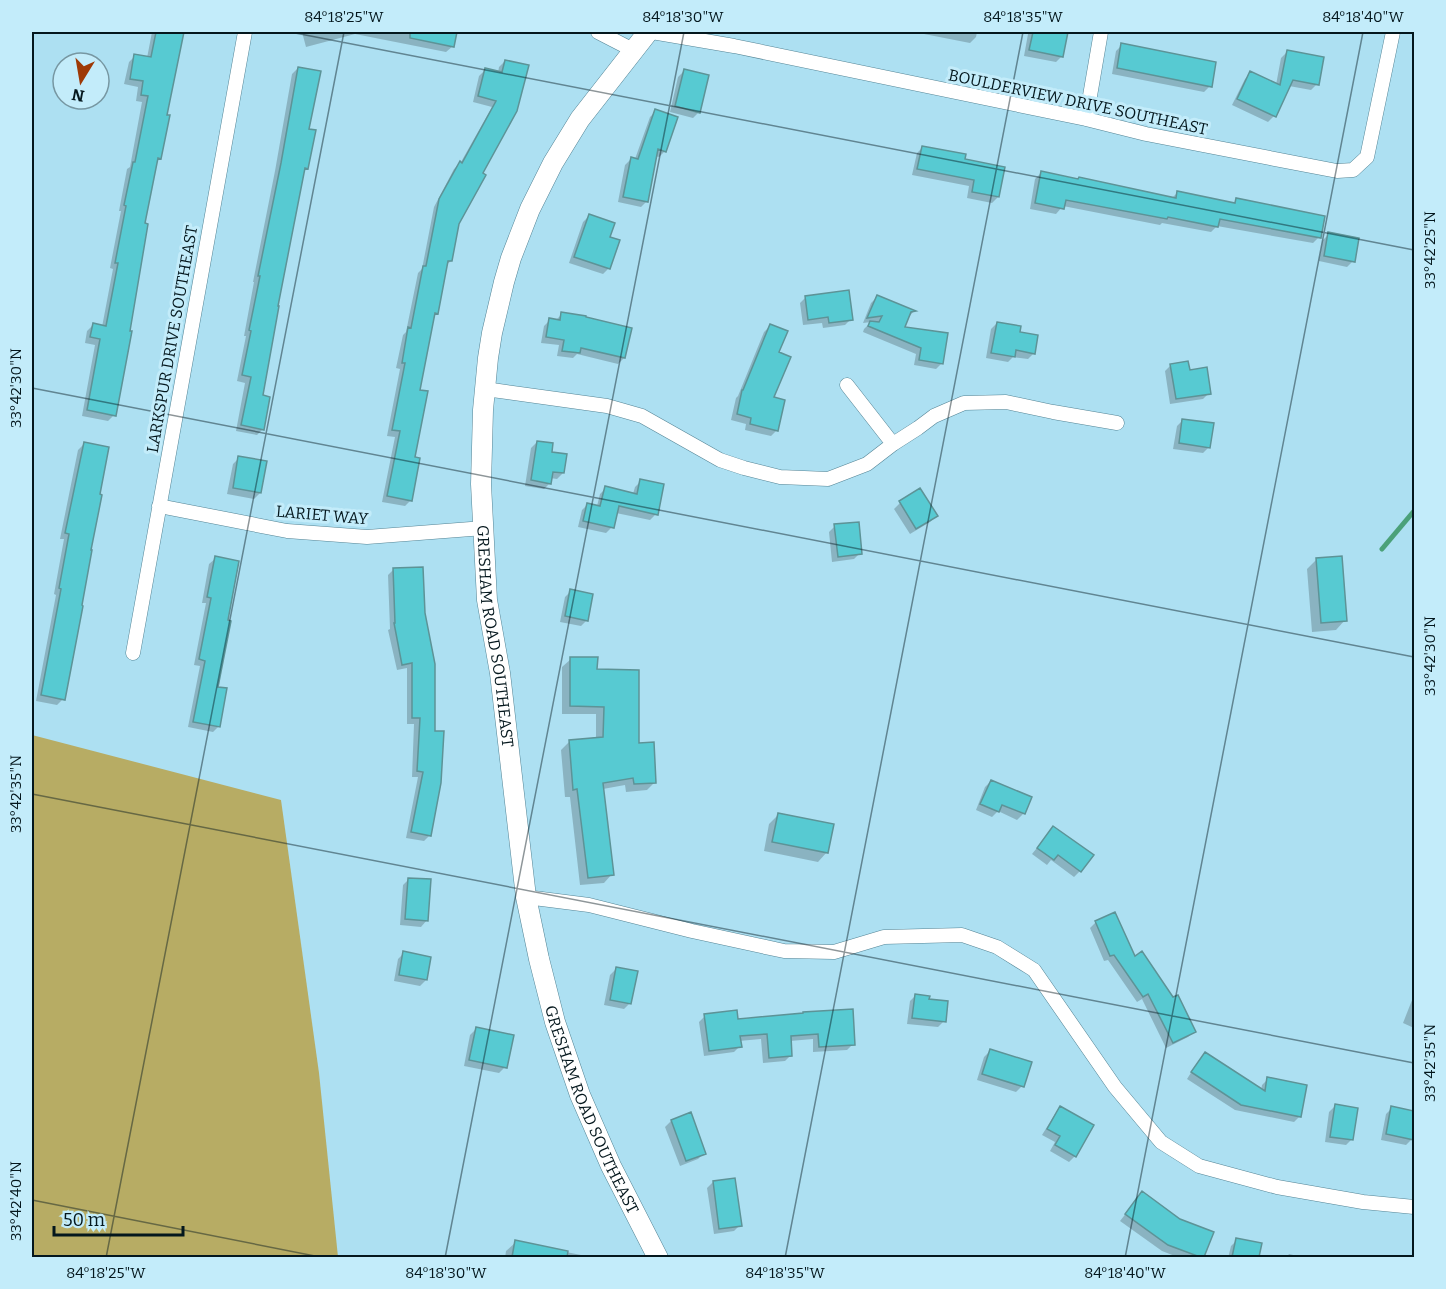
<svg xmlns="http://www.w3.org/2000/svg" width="1446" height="1289" font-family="Bitter,serif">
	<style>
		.green { fill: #b7ac64 }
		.shadow { fill: #0003 }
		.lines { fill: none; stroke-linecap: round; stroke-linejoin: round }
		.stream { stroke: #4ba179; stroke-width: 5 }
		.building { fill: #57cad2; stroke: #5d9397; stroke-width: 1.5 }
		.street-casing { stroke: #548495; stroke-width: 15 }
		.secondary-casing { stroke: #548495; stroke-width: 21 }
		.street { stroke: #fff; stroke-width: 14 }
		.secondary { stroke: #fff; stroke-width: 20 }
		.ticks { fill: none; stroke: #04171d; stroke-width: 1.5; stroke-opacity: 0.45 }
		.labels { text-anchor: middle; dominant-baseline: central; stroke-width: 6; stroke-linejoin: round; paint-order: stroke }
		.street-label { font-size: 16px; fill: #04171d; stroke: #c3ecfa }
		.neatline { fill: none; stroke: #04171d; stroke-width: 2 }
		.ticks-label { font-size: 15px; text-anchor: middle; fill: #04171d }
	</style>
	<rect width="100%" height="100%" fill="#ade0f2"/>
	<path class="green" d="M32,735l249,65 38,273 19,184h-306z"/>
	<path class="shadow" d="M152,32h30l-17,84 -5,42 -4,4 -13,62 -29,191 -6,6 -26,-5 13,-71 -10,-2 2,-12 6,-6 9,2 11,-58 -3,-1 11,-57h-2l8,-42 3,-2 12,-65 -6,-1 2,-14 -14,-3 5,-22 6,-6 12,2z
		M302,32h153l-2,14 -7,6 -91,-18 -49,13z
		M924,32h53l-1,5 -6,6 -46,-9z
		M1030,32h25l11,2 -4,22 -6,6 -32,-6 4,-22z
		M1298,32h15l-2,2z
		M1122,45l88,41 -6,6 -92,-18 4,-23z
		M1287,52l30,32 -6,6 -22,-4 -15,30 -6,6 -36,-17 13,-26 6,-6 25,12 5,-27z
		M505,61l-24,113 -23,49 -7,38 -5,4 -9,48 -4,4 -15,74 -7,109 -6,6 -23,-4 13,-65 -8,-1 13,-67 -4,-1 7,-33 3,-3 12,-59 4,-4 12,-62 20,-38 7,-7 31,-55 -19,-5 6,-26 6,-6 13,3 1,-6z
		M298,68l10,62 -1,38 -4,4 -42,224 2,33 -6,6 -21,-4 9,-48 -8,-2 9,-45h-2l10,-54h-1l22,-111 17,-97z
		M684,71l15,41 -6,6 -23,-6 8,-35z
		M656,111l9,40 -6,6 -4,-1 -8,45 -6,6 -23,-5 7,-37 6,-6h4l15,-42z
		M923,147l40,13 35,37 -6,6 -25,-5 2,-12 -57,-11 5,-22z
		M1041,173l131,25 5,-5 56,11 4,-5 82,38 -6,6 -96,-17 -6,6 -49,-9 -2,2 -97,-19 -7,8 -26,-5 5,-30z
		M589,216l19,22 1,30 -6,6 -34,-11 14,-41z
		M1329,234l24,27 -6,6 -28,-6 4,-21z
		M806,297l45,22 -6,6 -22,3 -1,-5 -19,2 -3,-22z
		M877,297l36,15 -4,5 -6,11 39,35 -6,6 -22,-4 2,-11 -53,-22 1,-3 7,-7 -8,1 8,-20z
		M562,314l62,44 -6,6 -41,-10 -4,4 -16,-2 2,-11 -18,-2 3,-17 6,-6h6z
		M997,323l21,10 16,20 -6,6 -15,-2 -5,5 -22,-4 5,-29z
		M770,326l8,27 -6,45 5,32 -6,6 -26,-6 1,-6 -15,-4 5,-22 2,-2 26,-64z
		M1171,365l18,7 20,21 -6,6 -33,5 -5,-33z
		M1183,420l26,27 -6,6 -30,-4 4,-23z
		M537,442l13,11 13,20 -6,6 -7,-1v5l-6,6 -19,-3 6,-38z
		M84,444l-21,255 -6,6 -21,-4 20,-106 -2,-1 10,-55h-4l18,-89z
		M239,458l21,35 -6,6 -27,-5 6,-30z
		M641,481l15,33 -6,6 -34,-7 -4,14 -6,6 -28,-6 4,-17 6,-6 9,2 3,-12 6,-6 27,6 2,-7z
		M920,490l16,26 -6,6 -20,12 -16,-25 6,-6z
		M835,526l25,27 -6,6 -22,3 -3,-30z
		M216,558v130l3,38 -6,6 -25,-5 12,-61 -6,-1 12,-62h-4l7,-39z
		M1317,559l28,61 -9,10 -24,2 -5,-63z
		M394,569l29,45 7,221 -6,6 -18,-3 12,-61h-6l2,-53h-7v-56l-10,2 -9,-40 2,-1 -2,-54z
		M571,591l16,29 -6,6 -21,-4 5,-25z
		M571,659l25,12 59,111 -8,8 -21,2 -1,-7 -22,4 9,85 -8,9 -24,2 -10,-88h-5l-4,-47 9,-9 26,-2v-25h-34v-47z
		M991,781l39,17 -7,16 -6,6 -19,-9 -6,6 -16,-7 9,-23z
		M778,815l49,37 -9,10 -54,-11 5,-27z
		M1053,828l27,43 -6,6 -23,-17 -4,5 -15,-11z
		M409,879l18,41 -6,7 -21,-2 3,-40z
		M1096,922l38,36 60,74 -6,5 -22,11 -24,-49 -5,3 -29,-42 -4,1 -14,-33z
		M404,953l22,27 -6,6 -26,-5 4,-22z
		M616,969l14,34 -6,6 -20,-4 6,-30z
		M916,995l12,5 16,21 -6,6 -31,-3 3,-23z
		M1414,995v33l-11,-5z
		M802,1015l51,29 -6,6 -34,2v-13l-23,2 1,14 -6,6 -22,2 -2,-24 -22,2 1,5 -6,6 -30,4 -5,-34 6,-6 32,4z
		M476,1029l29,38 -6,6 -35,-7 6,-31z
		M990,1051l32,35 -6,6 -39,-12 7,-23z
		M1205,1054l56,37 1,-6 6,-6 32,37 -6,6 -59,-12 -48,-31 12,-19z
		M1335,1106l17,33 -6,6 -21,-3 4,-30z
		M1061,1108l14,48 -6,6 -19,-11 5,-9 -13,-7 13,-21z
		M1392,1108l22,4v15l-2,12 -6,6 -25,-5 5,-26z
		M671,1121l33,32 -6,6 -18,7 -15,-39z
		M713,1182l27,43 -6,6 -20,3 -7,-46z
		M1142,1193l37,27 33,13 -10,25h-22l-18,-7 -42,-30z
		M1237,1240l23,4 -2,14h-30l3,-12z
		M516,1242l65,13 -1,3h-75l1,-7z
		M1289,1254l17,4h-20z"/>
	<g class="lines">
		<path class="stream" d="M1382,549l32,-38"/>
	</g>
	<path class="building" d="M156,32h28l-17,83h3l-9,44 -3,-1 -13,65 3,1 -18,107h2l-16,85 -29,-6 13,-71 -10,-2 3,-14 13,3 12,-63h-3l11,-57 -2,-1 9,-43h2l13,-66 -7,-1 2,-14 -13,-2 4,-25 17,3z
		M410,32h47l-3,15 -44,-9z
		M1033,32h35l-5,25 -34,-7z
		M1121,43l95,19 -4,25 -95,-19z
		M1287,50l37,7 -5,28 -26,-5 -17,37 -39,-18 13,-28 30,14z
		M505,60l24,5 -12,46 -34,62 3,2 -27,49 -7,37h-4l-10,53 -3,-1 -15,77 8,1 -13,66 5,1 -8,43 -25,-5 13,-65 -8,-1 13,-67h-3l6,-36 3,1 12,-62h3l13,-67 21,-38 2,2 34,-62 -18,-5 7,-28 17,4z
		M298,67l23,4 -12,58 7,1 -8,39 -3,-1 -27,138h1l-16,89 7,2 -6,33 -23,-5 10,-48 -9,-2 9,-44 -2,-1 11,-54h-2l23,-113z
		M684,69l25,6 -9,38 -25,-7z
		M655,109l23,8 -12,35 -8,-3 -10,53 -25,-5 8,-40 7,2z
		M922,146l44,8 -1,5 40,8 -6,30 -27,-5 2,-12 -57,-11z
		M1041,171l37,8 1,-2 97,21 1,-7 58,12 1,-5 89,18 -4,22 -101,-19 -2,8 -50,-10 -1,2 -101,-19 -2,9 -29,-6z
		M589,214l26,9 -5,14 10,3 -10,29 -36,-12z
		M1328,232l31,6 -4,24 -31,-6z
		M849,290l4,30 -24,3 -1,-6 -20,3 -3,-24z
		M877,295l39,16 -5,1 -6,15 43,6 -5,31 -24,-4 2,-12 -53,-22 2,-5 9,1 3,-6 -15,2z
		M561,312l25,4v1l46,11 -7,30 -44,-10 -1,5 -18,-2 2,-11 -18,-3 3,-19 11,2z
		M997,322l24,4 -1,6 18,3 -3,19 -19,-4 -1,7 -24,-4z
		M770,324l18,7 -9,21 12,5 -17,40 11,3 -7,31 -28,-7 1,-6 -14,-4 5,-24h1z
		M1188,361l2,9 17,-3 4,27 -35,5 -6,-35z
		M1182,419l32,4 -4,25 -31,-5z
		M537,441l16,2 -1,9 15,2 -3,19 -11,-1 -2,12 -20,-4z
		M84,442l25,5 -9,47 2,1 -11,55h1l-10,55 1,1 -18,94 -24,-5 20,-106 -2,-1 10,-54 -4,-1z
		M238,456l29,5 -6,32 -28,-5z
		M640,479l24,5 -6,31 -39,-9 -5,22 -31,-7 4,-18 13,3 5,-20 32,8z
		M920,488l18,28 -22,13 -17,-28z
		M859,522l3,32 -24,3 -4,-33z
		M215,556l24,5 -11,59 3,1 -13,66 9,1 -7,39 -27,-5 12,-61 -6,-2 12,-61 -4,-1z
		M1342,556l5,65 -26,2 -5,-65z
		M423,567l2,46 10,51v67h9l-3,52 -10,53 -20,-4 12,-60 -6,-1 3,-53h-8v-55l-10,2 -8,-42h1l-2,-55z
		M570,589l23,5 -5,27 -23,-5z
		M570,657h28l-1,12 42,1v73l15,-1 2,41 -22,1 -1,-6 -30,5 11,92 -26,3 -11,-89 -4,1 -4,-50 34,-3 1,-30 -34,-1z
		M991,780l41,17 -7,17 -23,-9 -3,7 -19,-8z
		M778,813l56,11 -6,29 -56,-11z
		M1053,826l41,29 -13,17 -23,-17 -4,5 -17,-12z
		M408,878l23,1 -3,42 -23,-2z
		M1115,912l20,44 7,-5 31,46 5,-2 18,37 -23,11 -25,-49 -5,3 -29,-42 -4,1 -15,-35z
		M403,951l28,6 -4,23 -28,-5z
		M616,967l22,4 -7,33 -21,-4z
		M915,994l15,2 -1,3 19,2 -2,21 -34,-4z
		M853,1009l2,36 -36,2 -1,-13 -27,2 1,20 -23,2 -2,-24 -27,2 2,11 -33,4 -5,-37 33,-4 1,9 65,-6v-1z
		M476,1027l38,8 -7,33 -38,-8z
		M990,1049l42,13 -8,25 -42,-13z
		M1205,1052l60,39 2,-14 40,8 -6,32 -60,-12 -50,-33z
		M1335,1104l23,4 -5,32 -23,-3z
		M1060,1106l34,19 -18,32 -21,-12 5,-9 -13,-7z
		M1391,1106l23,5v29l-28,-6z
		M691,1112l15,42 -20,7 -15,-41z
		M735,1178l7,48 -23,3 -6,-48z
		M1142,1191l38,28 34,13 -10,25h-4l-32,-12 -43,-31z
		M1236,1238l26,5 -3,14h-27z
		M515,1240l53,11 -1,6h-55z"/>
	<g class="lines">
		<g class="street-casing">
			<path id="street" d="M598,32l35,18
				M652,32l82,14 352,73 60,15 191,37 16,-1 14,-13 26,-125
				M1086,119l15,-87
				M847,385l46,59
				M485,389l122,17 35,10 78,44 24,8 36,9 48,2 39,-15 26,-20 25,-16 16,-12 30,-13 42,-1 47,10 64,11
				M159,506l128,25 80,6 117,-9
				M133,653l112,-621
				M526,897l63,8 103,26 92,20 50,1 50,-15 78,-2 35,12 37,23 81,117 46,55 38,24 78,21 86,15 51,5"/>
		</g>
		<g class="secondary-casing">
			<g id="secondary">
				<path id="s1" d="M648,32l-68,87 -27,44 -23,46 -19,49 -7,24 -12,51 -4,25 -5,52 -2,74 6,116 13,73 26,224 13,62 16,63 25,73 31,71 47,92"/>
			</g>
		</g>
		<use href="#street" class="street"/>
		<use href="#secondary" class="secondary"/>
	</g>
	<path class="ticks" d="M290,32l1124,218M32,388l1382,269M32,794l1382,269M32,1200l293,58M106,1258l238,-1226M445,1258l239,-1226M785,1258l238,-1226M1125,1258l238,-1226"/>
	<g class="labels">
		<g class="street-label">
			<text transform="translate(1078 102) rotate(12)">BOULDERVIEW DRIVE SOUTHEAST</text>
			<text transform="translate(172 339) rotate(-80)">LARKSPUR DRIVE SOUTHEAST</text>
			<text transform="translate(322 515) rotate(5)">LARIET WAY</text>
			<text stroke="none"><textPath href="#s1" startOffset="648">GRESHAM ROAD SOUTHEAST</textPath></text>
			<text stroke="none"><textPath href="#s1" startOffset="1134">GRESHAM ROAD SOUTHEAST</textPath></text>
		</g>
	</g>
	<rect width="1446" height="1289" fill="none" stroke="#c3ecfa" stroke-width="66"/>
	<g transform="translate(81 81) rotate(191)"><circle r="28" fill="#c3ecfa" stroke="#7797a2" stroke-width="1.5"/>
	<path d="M0-4.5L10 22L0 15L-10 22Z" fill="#9e3906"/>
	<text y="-9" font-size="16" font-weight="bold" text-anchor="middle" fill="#04171d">N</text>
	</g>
	<path d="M54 1226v9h129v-9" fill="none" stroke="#04171d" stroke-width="3"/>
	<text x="63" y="1226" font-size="18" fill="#04171d" stroke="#c3ecfa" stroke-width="4.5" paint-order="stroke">50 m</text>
	<rect x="33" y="33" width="1380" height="1223" class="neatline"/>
	<g class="ticks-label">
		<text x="344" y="22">84°18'25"W</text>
		<text x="683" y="22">84°18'30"W</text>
		<text x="1023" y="22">84°18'35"W</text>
		<text x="1363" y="22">84°18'40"W</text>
		<text transform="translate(1430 250) rotate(-90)" y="5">33°42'25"N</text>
		<text transform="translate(16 388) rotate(-90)" y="5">33°42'30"N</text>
		<text transform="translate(1430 656) rotate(-90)" y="5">33°42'30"N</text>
		<text transform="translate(16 794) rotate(-90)" y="5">33°42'35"N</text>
		<text transform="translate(1430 1063) rotate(-90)" y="5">33°42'35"N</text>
		<text transform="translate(16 1201) rotate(-90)" y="5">33°42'40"N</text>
		<text x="106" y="1278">84°18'25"W</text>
		<text x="446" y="1278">84°18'30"W</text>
		<text x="785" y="1278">84°18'35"W</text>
		<text x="1125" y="1278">84°18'40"W</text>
	</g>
</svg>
